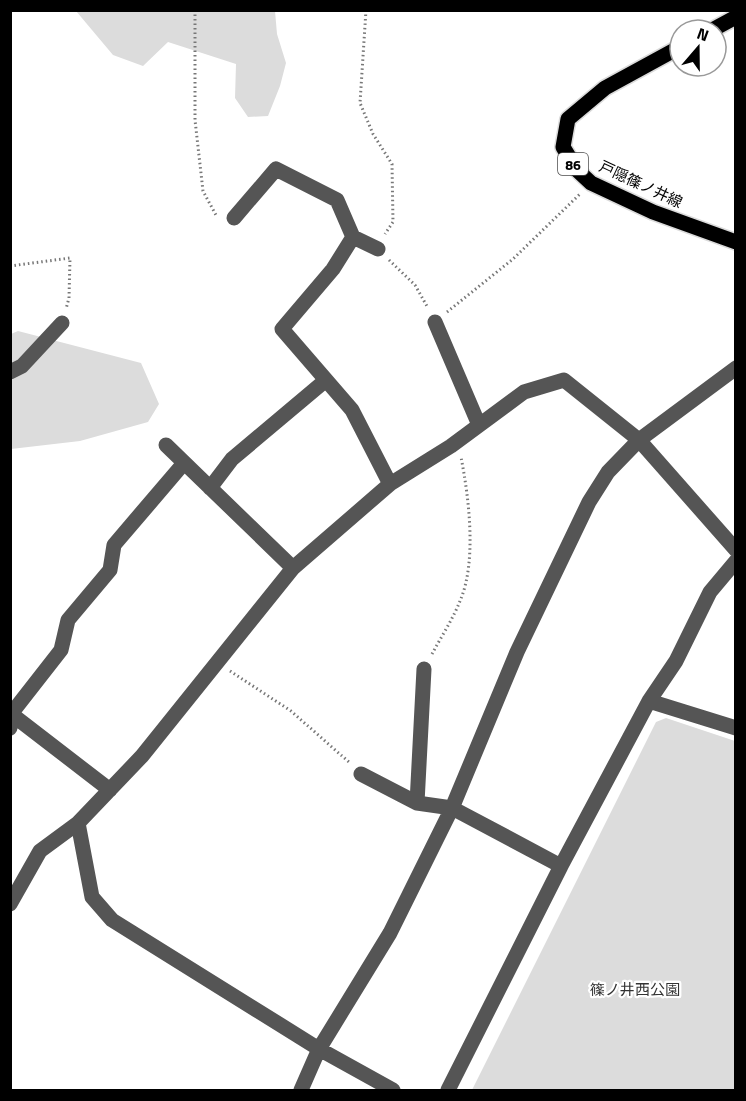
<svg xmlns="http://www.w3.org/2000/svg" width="746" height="1101" font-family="'Titillium Web','Noto Sans JP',sans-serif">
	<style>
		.green { fill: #dcdcdc }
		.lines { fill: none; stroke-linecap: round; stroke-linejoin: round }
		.major-casing { stroke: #dbdbdb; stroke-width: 18 }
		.path { stroke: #777; stroke-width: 3; stroke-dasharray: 1.5 3; stroke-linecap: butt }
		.minor { stroke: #555; stroke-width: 15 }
		.major { stroke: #000; stroke-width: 15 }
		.labels { text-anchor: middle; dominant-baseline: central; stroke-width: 4.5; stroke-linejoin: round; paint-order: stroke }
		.shield { fill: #fff; stroke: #4c4c4c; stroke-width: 1.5 }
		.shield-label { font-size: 14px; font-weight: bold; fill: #000 }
		.street-label { font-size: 15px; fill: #000; stroke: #fff }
		.park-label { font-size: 15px; fill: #333; stroke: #fff }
	</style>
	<rect width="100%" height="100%" fill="#fff"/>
	<path class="green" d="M76,11h199l2,23 9,29 -6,23 -12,30 -20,1 -13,-19 1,-34 -68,-22 -25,24 -30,-11z
		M18,331l123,32 18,41 -11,18 -68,19 -69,8v-115z
		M666,718l69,23v349h-263l184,-368z"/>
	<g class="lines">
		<g class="major-casing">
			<path id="major" d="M712,30l24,-13
				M680,47l-75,41 -37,31 -5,28 14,23 14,13 62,29 83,30"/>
		</g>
		<path class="path" d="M195,10v110l8,71 14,26
			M366,10l-6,93 13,31 19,30 1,58 -8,12
			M389,260l26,25 13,23
			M10,266l60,-8 -1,40 -3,11
			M447,312l66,-53 68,-66
			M432,654c9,-17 21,-35 28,-53 17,-39 9,-103 1,-144
			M230,671l61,40 59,52"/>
		<path class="minor" d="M234,218l42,-49 61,31 16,37 25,12
			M353,237l-20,32 -51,60 70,81 38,74
			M435,322l44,103
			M10,372l12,-6 40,-43
			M166,445l127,123
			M210,488l22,-29 94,-79
			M649,701l87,27
			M10,713l100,77
			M10,728l1,-14 50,-64 7,-30 42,-50 4,-25 70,-82
			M361,774l56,29 35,5 109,58
			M417,803l7,-134
			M78,823l14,74 20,23 207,129 74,41
			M10,904l30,-53 38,-28 64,-67 151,-188 97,-84 61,-38 73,-54 40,-12 75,60 97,110
			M301,1090l18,-41 71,-116 62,-125 65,-156 72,-150 19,-30 31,-32 97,-72
			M448,1090l113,-224 88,-165 27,-40 34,-69 26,-31"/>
		<use href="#major" class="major"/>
	</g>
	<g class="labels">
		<rect class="shield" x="558" y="153" width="30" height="22" rx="4.5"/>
		<g class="shield-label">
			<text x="573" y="164">86</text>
		</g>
		<g class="street-label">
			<text transform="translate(641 184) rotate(25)">戸隠篠ノ井線</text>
		</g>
		<g class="park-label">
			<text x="635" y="989">篠ノ井西公園</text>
		</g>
	</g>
	<rect width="746" height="1101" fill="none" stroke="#000000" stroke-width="24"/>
	<g transform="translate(698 48) rotate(20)"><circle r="28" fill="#ffffff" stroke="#999999" stroke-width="1.5"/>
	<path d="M0-4.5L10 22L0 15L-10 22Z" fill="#000000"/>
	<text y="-9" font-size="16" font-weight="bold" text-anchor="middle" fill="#000000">N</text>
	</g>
</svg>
